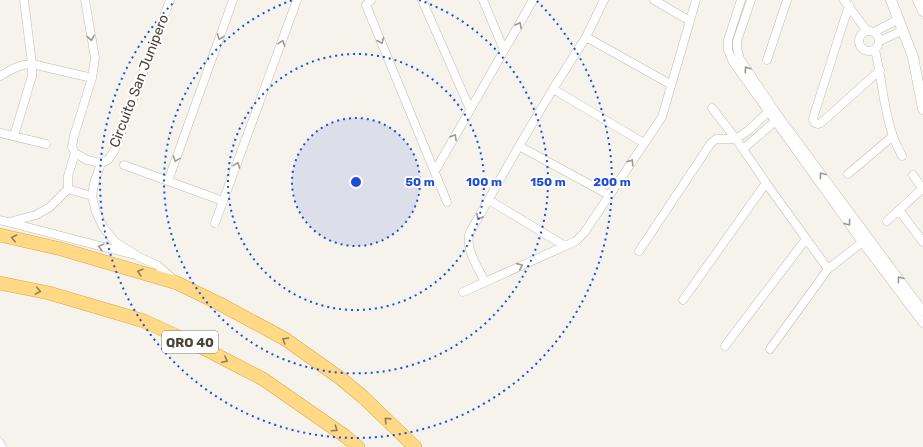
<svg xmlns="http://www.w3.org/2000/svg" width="923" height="447" font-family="Rubik,sans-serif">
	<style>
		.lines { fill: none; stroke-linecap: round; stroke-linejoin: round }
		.minor-casing { stroke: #c2bbae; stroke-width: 9 }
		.tertiary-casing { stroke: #c2bbae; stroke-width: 11 }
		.trunk-casing { stroke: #e0a43c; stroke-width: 14 }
		.minor { stroke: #fff; stroke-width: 8 }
		.tertiary { stroke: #fff; stroke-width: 10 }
		.trunk { stroke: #ffd985; stroke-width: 13 }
		.oneway { stroke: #9c9892 }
		.oneway2 { stroke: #938057 }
		.ring { fill: none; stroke: #1d4ed8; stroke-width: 2; stroke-dasharray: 2 4 }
		.labels { text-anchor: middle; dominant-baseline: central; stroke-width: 4; stroke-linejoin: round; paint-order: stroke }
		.shield { fill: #fff; stroke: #817c74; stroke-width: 1 }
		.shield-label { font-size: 13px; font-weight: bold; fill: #4b4439 }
		.street-label { font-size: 14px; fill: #4b4439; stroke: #fff }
		.centre { fill: #1d4ed8; stroke: #fff; stroke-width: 2 }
		.ring-label { font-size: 12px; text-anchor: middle; font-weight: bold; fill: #1d4ed8; stroke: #fff; stroke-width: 4; stroke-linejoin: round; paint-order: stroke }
	</style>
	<rect width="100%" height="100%" fill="#f6f3ec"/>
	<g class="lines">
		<g class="minor-casing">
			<path id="minor" d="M170,0l-56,151 -6,9 -7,3 -7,21 -2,12 4,16 7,15 12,15 24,15 18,8 16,14
				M371,0l-5,5 81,197
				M422,0l48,109
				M483,0l21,50
				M654,0l36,21
				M741,0l-13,40v10l5,12 129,180 61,81
				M751,0l-14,41v7l3,11 39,58 144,194
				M844,0l23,31
				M849,5l-35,110 -1,4 2,4 3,1 3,-1 59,-53
				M859 41a10 10 0 1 1 20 0a10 10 0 1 1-20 0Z
				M874,32l25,-13
				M586,37l84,47
				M880,41l23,-11
				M875,50c7,28 8,58 18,86 2,7 6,13 9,20
				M767,60l20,-60
				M0,76c11,-6 19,-12 32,-12l60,14
				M553,89l91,54
				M712,108l24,31 30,44 62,86
				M0,133l46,11
				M14,136l18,-60v-12l-8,-64
				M519,146l90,49
				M743,149l36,-31
				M75,153l12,7 14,3
				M124,165l99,36
				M435,171l98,-171
				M848,174l45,-38
				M913,175l10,15
				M168,181l65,-181
				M68,189l24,7
				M489,200l76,46
				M899,210l24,32
				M0,220l131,34
				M887,221l35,-32
				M9,222l27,-7 14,-8 18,-18v-13l7,-23 -3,-6 2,-11 18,-58 3,-20 -10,-58
				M215,223l82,-223
				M639,251l72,-108 5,-4h20l13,-9 22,-21
				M485,282c-7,-15 -21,-34 -15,-50l49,-86 34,-57 33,-52 18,-37
				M463,292l102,-46 11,-5 8,-8 78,-116 34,-117
				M683,300l83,-117
				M725,346l81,-107
				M770,349l58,-80 37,-29
				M0,443l2,4"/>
		</g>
		<g class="tertiary-casing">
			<path id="tertiary" d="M891,0l22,57 10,52
				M918,0l5,11"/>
		</g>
		<g class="trunk-casing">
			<path id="trunk" d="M0,235l61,14 116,34 43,21 65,35 55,39 23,19 52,50
				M0,283l49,10 95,28 59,27 60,31 82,57 13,11"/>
		</g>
		<use href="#minor" class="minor"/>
		<use href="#tertiary" class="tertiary"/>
		<use href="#trunk" class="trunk"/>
	</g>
	<defs><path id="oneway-chevron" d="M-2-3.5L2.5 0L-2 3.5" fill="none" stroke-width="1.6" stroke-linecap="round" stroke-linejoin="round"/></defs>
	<g class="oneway">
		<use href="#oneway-chevron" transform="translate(519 25) rotate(-61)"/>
		<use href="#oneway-chevron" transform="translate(220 37) rotate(110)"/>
		<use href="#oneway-chevron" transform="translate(91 38) rotate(80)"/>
		<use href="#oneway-chevron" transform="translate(381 41) rotate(68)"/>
		<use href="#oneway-chevron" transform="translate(282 43) rotate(-70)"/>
		<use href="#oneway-chevron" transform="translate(747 69) rotate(-124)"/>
		<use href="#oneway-chevron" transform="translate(454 137) rotate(-60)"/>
		<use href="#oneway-chevron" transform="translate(176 159) rotate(110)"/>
		<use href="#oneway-chevron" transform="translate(631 162) rotate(-56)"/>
		<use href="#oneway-chevron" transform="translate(237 165) rotate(-70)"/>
		<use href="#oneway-chevron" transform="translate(822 175) rotate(-127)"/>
		<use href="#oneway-chevron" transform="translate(479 217) rotate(119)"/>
		<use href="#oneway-chevron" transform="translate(848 223) rotate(54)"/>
		<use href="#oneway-chevron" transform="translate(101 247) rotate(-165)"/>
		<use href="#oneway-chevron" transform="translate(520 266) rotate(-24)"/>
		<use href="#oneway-chevron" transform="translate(900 279) rotate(-127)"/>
	</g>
	<g class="oneway2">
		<use href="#oneway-chevron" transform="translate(14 238) rotate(-167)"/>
		<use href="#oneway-chevron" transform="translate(140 272) rotate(-164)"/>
		<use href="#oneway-chevron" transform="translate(38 291) rotate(12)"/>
		<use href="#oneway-chevron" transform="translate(285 340) rotate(-148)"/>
		<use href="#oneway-chevron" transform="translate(225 360) rotate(27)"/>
		<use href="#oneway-chevron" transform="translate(387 420) rotate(-136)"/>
		<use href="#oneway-chevron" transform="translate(335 429) rotate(34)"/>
	</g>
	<circle cx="356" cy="182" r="64" fill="#1d4ed8" fill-opacity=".12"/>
	<g class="ring">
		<circle cx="356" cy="182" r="64"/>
		<circle cx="356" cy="182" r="128"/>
		<path d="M419 0A192 192 0 1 1 293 0"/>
		<path d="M537 1A256 256 0 1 1 175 1"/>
	</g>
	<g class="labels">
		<rect class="shield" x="162" y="331" width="56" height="22" rx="3"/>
		<g class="shield-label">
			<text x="190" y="342">QRO 40</text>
		</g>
		<g class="street-label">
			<text transform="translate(139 81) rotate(-69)">Circuito San Junipero</text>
		</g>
	</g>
	<circle cx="356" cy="182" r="6" class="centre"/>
	<g class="ring-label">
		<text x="420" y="186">50 m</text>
		<text x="484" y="186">100 m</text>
		<text x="548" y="186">150 m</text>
		<text x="612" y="186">200 m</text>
	</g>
</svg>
